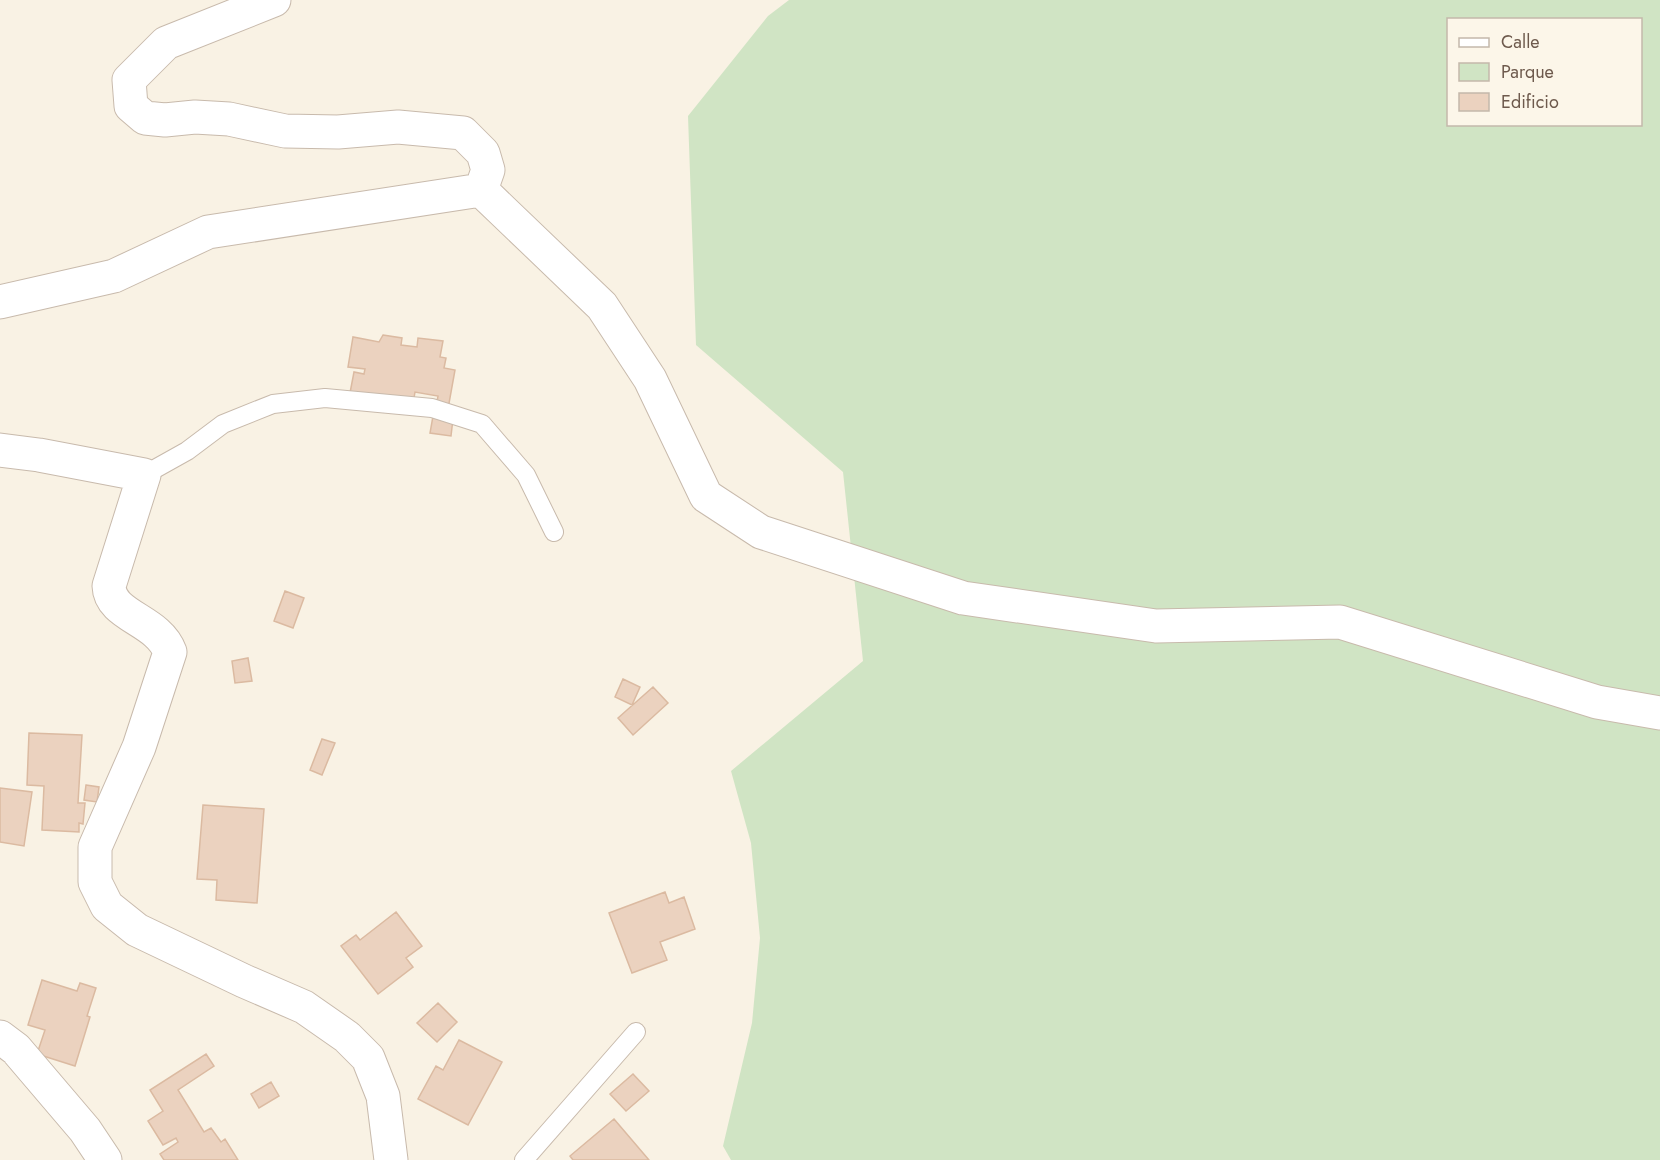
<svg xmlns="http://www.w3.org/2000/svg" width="1660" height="1160" font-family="Jost,sans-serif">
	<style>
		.green { fill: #d0e4c4; fill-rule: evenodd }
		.building { fill: #ebd2bf; stroke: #dbbaa1; stroke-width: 1.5 }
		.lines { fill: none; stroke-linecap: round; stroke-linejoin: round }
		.lane-casing { stroke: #c8baac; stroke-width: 20 }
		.street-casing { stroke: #c8baac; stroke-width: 35 }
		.lane { stroke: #fff; stroke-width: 18 }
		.street { stroke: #fff; stroke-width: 33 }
	</style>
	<rect width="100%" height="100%" fill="#f9f2e4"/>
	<path class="green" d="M789,0h871v1160h-929l-8,-14 29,-123 8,-85 -9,-95 -20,-72 132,-110 -20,-189 -147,-127 -8,-229 80,-100zM1448,20h192v104h-192z"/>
	<path class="building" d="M383,335l19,3 -1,7 16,2 1,-9 25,3 -3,16 6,1 -2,10 11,2 -7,39 -12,-2 2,-11 -23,-4 -2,12 -63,-11 4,-21 10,2 1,-5 -17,-2 5,-30 26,5z
		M433,416l20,3 -2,17 -21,-3z
		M285,591l19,7 -11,30 -19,-7z
		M248,658l4,23 -17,2 -3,-22z
		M623,679l17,8 -8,18 -17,-8z
		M653,687l15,16 -35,32 -15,-17z
		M29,733l53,2 -4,68h7l-2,21 -4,-1v9l-37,-2 2,-44 -17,-1z
		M322,739l13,4 -13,32 -12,-5z
		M86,785l13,2 -2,15 -13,-2z
		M0,788l32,4 -8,54 -24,-4z
		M203,805l61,4 -7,94 -41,-3 1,-20 -20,-1z
		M665,892l4,11 15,-6 11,32 -35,13 7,18 -35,13 -23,-60z
		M396,912l26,34 -16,12 7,9 -35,27 -37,-48 15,-11 4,5z
		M42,980l35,11 3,-8 16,5 -9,28 3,1 -15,49 -38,-12 8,-24 -17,-5z
		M438,1003l19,19 -20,20 -20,-19z
		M459,1040l43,22 -34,63 -50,-26 18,-33 7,4z
		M206,1054l8,12 -36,24 26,42 7,-4 10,14 4,-3 13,21h-74l-4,-6 18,-12 -2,-4 -13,7 -15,-24 15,-10 -13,-21z
		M633,1074l16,17 -23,20 -16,-17z
		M271,1082l8,14 -20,12 -8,-14z
		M614,1119l35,41h-76l-3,-4z"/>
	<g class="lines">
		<g class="lane-casing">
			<path id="lane" d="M144,475l43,-24 36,-27 50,-20 52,-6 107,10 50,16 44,51 28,57
				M524,1160l112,-128"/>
		</g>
		<g class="street-casing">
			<path id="street" d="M274,0l-108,43 -37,37 2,26 14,12 20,2 30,-3 34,2 56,12 53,1 60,-5 65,6 20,20 5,17 -7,20
				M0,302l114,-26 94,-44 273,-42 121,116 48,73 56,117 55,36 202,66 193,28 184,-4 257,80 63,11
				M0,450l39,5 105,20 -35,111c1,31 49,33 61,66l-31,95 -44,100v35l12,24 30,24 107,51 60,26 43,30 21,21 15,38 8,64
				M0,1037l16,12 69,81 20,30"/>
		</g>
		<use href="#lane" class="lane"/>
		<use href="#street" class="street"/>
	</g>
	<rect x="1447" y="18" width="195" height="108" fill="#fcf6e9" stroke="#c3b8ab" stroke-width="1.5"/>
	<rect x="1459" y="38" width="30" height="9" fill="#ffffff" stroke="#c3b8ab" stroke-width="1.5"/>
	<text x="1501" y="48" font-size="18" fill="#6e5a4d">Calle</text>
	<rect x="1459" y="63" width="30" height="18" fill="#d0e4c4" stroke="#c3b8ab" stroke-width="1.5"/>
	<text x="1501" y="78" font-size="18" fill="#6e5a4d">Parque</text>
	<rect x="1459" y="93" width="30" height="18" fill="#ebd2bf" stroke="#c3b8ab" stroke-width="1.5"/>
	<text x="1501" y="108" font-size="18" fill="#6e5a4d">Edificio</text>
</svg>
